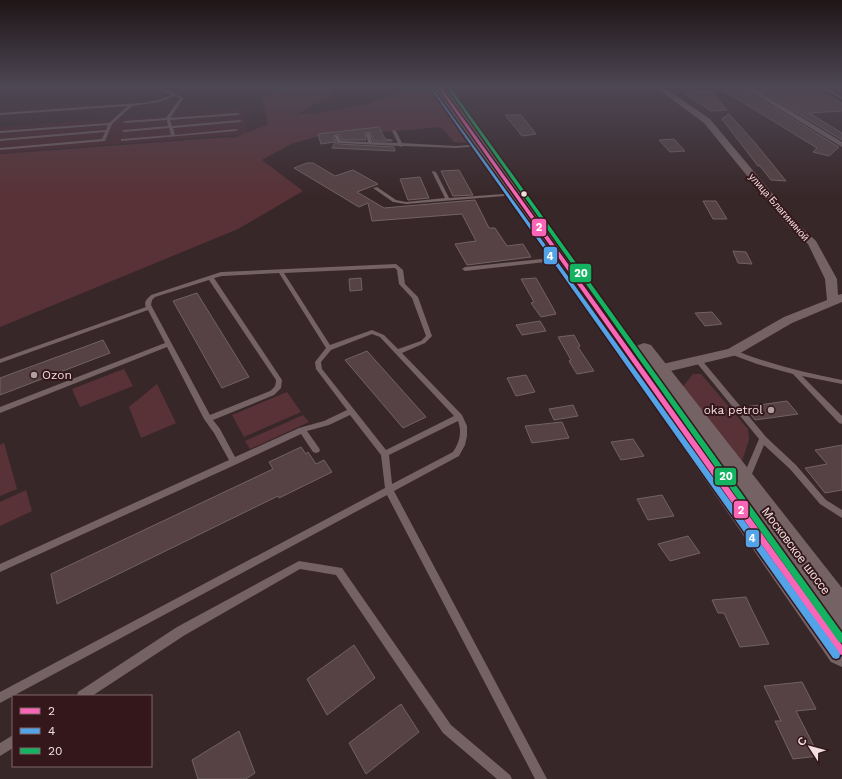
<svg xmlns="http://www.w3.org/2000/svg" width="842" height="779" font-family="'Work Sans',sans-serif">
	<style>
		.built { fill: #49272c }
		.green { fill: #593237 }
		.building { fill: #564244; stroke: #716264 }
		.lines { fill: none; stroke-linecap: round; stroke-linejoin: round }
		.lane { fill: #746264; fill-rule: evenodd }
		.street { fill: #746264; fill-rule: evenodd }
		.primary { fill: #746264; fill-rule: evenodd }
		.bus-1-casing { stroke: #33171b; stroke-width: 3 }
		.bus-2-casing { stroke: #33171b; stroke-width: 3 }
		.bus-3-casing { stroke: #33171b; stroke-width: 3 }
		.bus-1 { fill: #fa66b7; fill-rule: evenodd }
		.bus-2 { fill: #53a3e8; fill-rule: evenodd }
		.bus-3 { fill: #13b361; fill-rule: evenodd }
		.bus-dot { fill: #f2dedf; stroke: #33171b; stroke-width: 1.5 }
		.poi-dot { fill: #b19e9f; stroke: #33171b; stroke-width: 1.5 }
		.labels { text-anchor: middle; dominant-baseline: central; stroke-width: 4; stroke-linejoin: round; paint-order: stroke }
		.far-street-label { font-size: 10px; fill: #f2dedf; stroke: #33171b }
		.poi-label { font-size: 12px; fill: #f2dedf; stroke: #33171b; text-anchor: start }
		.street-label { font-size: 12px; fill: #f2dedf; stroke: #33171b }
		.line-badge { stroke: #33171b; stroke-width: 1.5 }
		.badge-label { font-size: 11px; text-anchor: middle; font-weight: bold; fill: #fff }
	</style>
	<rect width="100%" height="100%" fill="#382729"/>
	<path class="built" d="M243,109l4,25 -247,19v-26z"/>
	<path class="green" d="M286,86h49l-7,12 -33,17 45,-5 32,-7 33,-12 26,-2 36,54 -13,-1 -13,-15 -92,8 -8,-5 -50,14 -29,16 41,31 -65,38 -238,98v-173l231,-17 3,1 34,-14 -6,-27z
		M124,369l9,17 -53,21 -8,-18z
		M693,374h8l47,55 1,11 -7,21h-6l-55,-72z
		M157,384l19,39 -35,15 -12,-31z
		M287,392l14,20 -57,25 -12,-22z
		M303,415l6,7 -59,27 -5,-8z
		M4,443l13,46 -17,7v-51z
		M26,490l6,21 -32,15v-24z"/>
	<path class="building" d="M780,86h30l32,17v8l-33,2 33,20v7l-86,-52z
		M743,89l96,58 -10,9 -16,-4 4,-4 -94,-58z
		M710,91l17,19 -16,1 -27,-18z
		M729,114l27,30 30,37 -15,-1 -11,-14h-2l-36,-47z
		M505,115h16l15,19 -14,2z
		M379,127l6,12 7,1v1h-19l-2,-7 -2,-2 -4,1 1,7h-24l-3,-6 -5,2 2,6 3,2 55,3 1,4 -63,-3 3,-6 -14,2 -3,-10z
		M674,139l11,12 -15,1 -11,-12z
		M307,163h6l22,13 18,-6 25,14 -21,8 27,16 91,-8 14,28h6l12,18 16,-2 8,13 -64,8 -12,-21 21,-3 -14,-27 -90,7 -4,-18 -9,4 -65,-39z
		M459,170l14,25 -20,1 -12,-25z
		M420,177l9,21 -21,2 -8,-21z
		M703,201h13l11,18h-14z
		M733,251l13,1 6,12 -14,-1z
		M361,278l1,12 -12,1 -1,-12z
		M536,278l17,30 3,6 -15,3 -10,-14 3,-1 -13,-23z
		M197,293l52,84 -27,11 -49,-87z
		M712,312l10,12 -17,2 -10,-13z
		M540,321l6,10 -24,4 -6,-10z
		M574,335l6,11 -2,1 16,24 -17,3 -8,-13 2,-1 -13,-23z
		M103,340l7,13 -110,42v-17z
		M367,351l59,66 -23,11 -58,-68z
		M526,375l9,17 -19,4 -9,-18z
		M787,401l11,13 -43,6 -10,-13z
		M573,405l5,11 -24,4 -5,-11z
		M562,422l7,16 -37,5 -7,-17z
		M633,439l11,17 -23,4 -10,-18z
		M842,445v45l-17,3 -20,-25 22,-4 -12,-14z
		M301,447l5,7 2,-2 8,12 8,-4 8,12 -53,26 -1,-2 -221,108 -6,-30 222,-105 -4,-7z
		M662,495l12,21 -26,4 -11,-21z
		M688,536l12,17 -30,8 -12,-17z
		M746,597l6,13 17,34 -29,3 -16,-34h-6l-6,-13z
		M354,645l21,33 -48,37 -20,-36z
		M802,682l14,27 -20,2 23,45 -26,3 -18,-38h6l-17,-35z
		M401,704l18,28 -53,42 -17,-31z
		M239,731l16,42 -9,6h-48l-6,-19z"/>
	<g class="lines">
		<path class="lane" d="M123,86h15l-20,3 -2,-1z
			M152,86h5l27,12 -14,20 68,-5 2,1 -2,1 -68,5 2,6 68,-6 2,1 -2,1 -67,6 2,7 61,-6 2,1 -2,1 -115,10v-2h1l49,-4 -2,-7 -45,4 -2,-1 2,-1 44,-4 -1,-6 -42,3 -2,-1 2,-1 41,-3 14,-20 -5,-2 -15,6 -28,4 -20,18 -7,17 -105,9v-2l102,-9 3,-7 -105,9v-2l106,-9 2,-5 -108,8v-2l109,-8 19,-17 -128,9v-2l141,-10 18,-3 13,-5z
			M818,86h4l20,11v2z
			M394,130l2,1 6,12 54,3 24,-2 2,1 -2,1 -24,2 -53,-2 -2,1 -2,-1 -60,-3 -2,-1 -2,-6 3,-1 3,6 27,1 -2,-8 2,-1 2,1 2,8 26,1 -6,-12z
			M432,171l4,1 13,26 66,-5 2,1 -2,1 -109,9 -13,-2 -20,-14 4,-1 19,13 10,2 39,-4 -13,-26z
			M561,257l3,2 -1,1 -98,11 -3,-2 3,-2z
			M396,264l7,6 2,14 13,13 14,39 -7,7 -23,10 60,62 5,11v10l-2,9 -6,11 -65,35 153,288h-12l-148,-284 -387,208v-11l385,-204 -4,-33 -31,-40 -21,10 -22,6 12,17 1,2 -1,2 -3,1 -3,-1 -12,-18 -64,30 -237,108v-8l229,-104 -15,-27 -10,-14 -37,-72 -167,66v-6l165,-64 -17,-33 -148,53v-4l146,-52c-3,-5 2,-9 5,-12l70,-23zM395,268l2,2 2,14 13,14 14,38 -5,5 -23,8 -14,-14 -12,-5 -42,15 -46,-72zM279,273l47,75 -11,14 1,7 31,41 -23,11 -25,7 -64,29 -15,-28 -7,-9 61,-25 7,-7 1,-8 -68,-102 8,-2zM209,280l67,100c0,6 -2,8 -6,11l-60,24 -59,-110 1,-5 3,-3zM372,334l8,3 74,79 -68,34 -64,-81 -1,-7 10,-12zM458,421c4,11 2,21 -5,31l-61,32 -3,-29z
			M730,350h4c35,14 71,23 108,30v4l-40,-8 40,40v8l-3,-1 -46,-49 -36,-10 -27,-10 -1,-2z
			M696,358h4l66,79 30,28 30,35 16,10v8l-22,-14 -30,-35 -26,-24 -15,36 -3,1 -3,-1 -1,-2 17,-40 -63,-77 -1,-2z
			M299,561l43,7 109,157 59,50 2,4h-15l-54,-46 -107,-158 -36,-6 -115,66 -93,61h-15l1,-4 99,-65z
			M13,735v13l-13,8v-13z"/>
		<path class="street" d="M654,86h8l48,33 86,103 20,19 21,38 1,16 4,-1v8l-50,21 -55,32 -87,21 -5,-2 -2,-3 2,-3 83,-19 56,-32 43,-17 -2,-21 -17,-35 -20,-18 -84,-103z
			M741,86h9l92,56v5z"/>
		<path class="primary" d="M433,86h11l192,260 8,-3 7,2 191,243v79l-11,-5z"/>
		<g class="bus-1-casing">
			<path id="bus-1" d="M440,86l402,559v10l-3,-1 -402,-568z"/>
		</g>
		<g class="bus-2-casing">
			<path id="bus-2" d="M431,89h2l406,563 1,3 -1,3 -3,1 -3,-1z"/>
		</g>
		<g class="bus-3-casing">
			<path id="bus-3" d="M449,86l393,547v10l-3,-1 -393,-556z"/>
		</g>
		<use href="#bus-1" class="bus-1"/>
		<use href="#bus-2" class="bus-2"/>
		<use href="#bus-3" class="bus-3"/>
	</g>
	<linearGradient id="sky" x2="0" y2="1"><stop stop-color="#1f1517"/><stop offset="0.44" stop-color="#4d4754"/><stop offset="1" stop-color="#4d4754" stop-opacity="0"/></linearGradient>
	<rect width="842" height="196" fill="url(#sky)"/>
	<circle class="bus-dot" cx="524" cy="194" r="3.5"/>
	<g class="poi-dot">
		<circle cx="34" cy="375" r="4"/>
		<circle cx="771" cy="410" r="4"/>
	</g>
	<g class="labels">
		<g class="far-street-label">
			<text transform="translate(779 207) rotate(49)">улица Благининой</text>
		</g>
		<g class="poi-label">
			<text x="42" y="375">Ozon</text>
			<text x="763" y="410" text-anchor="end">oka petrol</text>
		</g>
		<g class="street-label">
			<text transform="translate(796 551) rotate(53)">Московское шоссе</text>
		</g>
	</g>
	<g class="line-badge">
		<rect x="531" y="218" width="16" height="19" rx="4" fill="#fa66b7"/>
		<rect x="543" y="246" width="15" height="19" rx="4" fill="#53a3e8"/>
		<rect x="569" y="263" width="23" height="20" rx="4" fill="#13b361"/>
		<rect x="714" y="467" width="23" height="19" rx="4" fill="#13b361"/>
		<rect x="733" y="500" width="16" height="19" rx="4" fill="#fa66b7"/>
		<rect x="745" y="529" width="15" height="19" rx="4" fill="#53a3e8"/>
	</g>
	<g class="badge-label">
		<text x="539" y="231">2</text>
		<text x="550" y="260">4</text>
		<text x="581" y="277">20</text>
		<text x="726" y="480">20</text>
		<text x="741" y="514">2</text>
		<text x="752" y="542">4</text>
	</g>
	<rect x="12" y="695" width="140" height="72" fill="#33171b" stroke="#7f6769"/>
	<rect x="20" y="708" width="20" height="6" fill="#fa66b7" stroke="#7f6769"/>
	<text x="48" y="715" font-size="12" fill="#f2dedf">2</text>
	<rect x="20" y="728" width="20" height="6" fill="#53a3e8" stroke="#7f6769"/>
	<text x="48" y="735" font-size="12" fill="#f2dedf">4</text>
	<rect x="20" y="748" width="20" height="6" fill="#13b361" stroke="#7f6769"/>
	<text x="48" y="755" font-size="12" fill="#f2dedf">20</text>
	<g transform="translate(810 747) rotate(306)" stroke="#33171b" stroke-width="3" paint-order="stroke">
	<path d="M0-3L7 15L0 10L-7 15Z" fill="#f2dedf"/>
	<text y="-6" font-size="11" font-weight="bold" text-anchor="middle" fill="#f2dedf">С</text>
	</g>
</svg>
